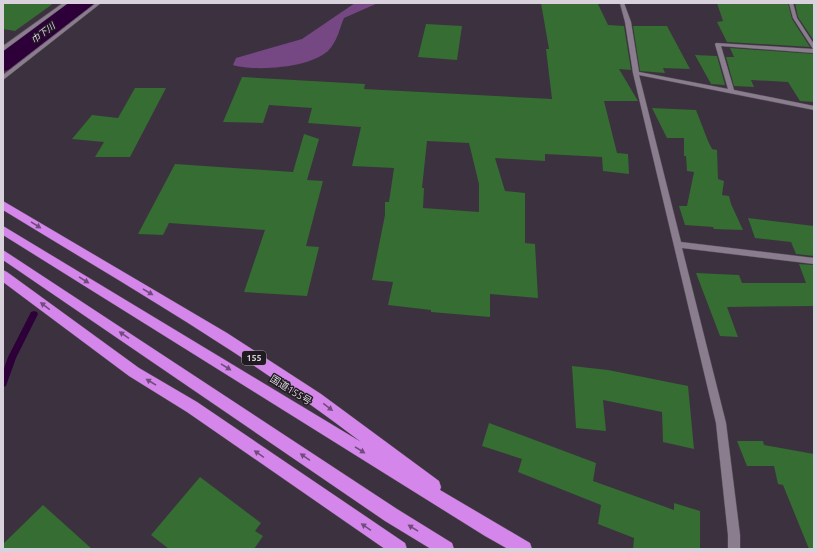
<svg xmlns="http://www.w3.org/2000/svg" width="817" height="552" font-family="Ubuntu,'Noto Sans JP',sans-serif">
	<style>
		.forest { fill: #754783 }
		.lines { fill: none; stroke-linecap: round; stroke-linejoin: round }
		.stream { fill: #2e003a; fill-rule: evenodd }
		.river { fill: #2e003a; fill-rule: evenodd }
		.building { fill: #356d32; fill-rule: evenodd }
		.street-casing { stroke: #5a505c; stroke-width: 1 }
		.highway-casing { stroke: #5a505c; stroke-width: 1 }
		.street { fill: #8a7d8e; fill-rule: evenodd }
		.highway { fill: #d586eb; fill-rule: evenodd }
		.oneway { fill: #714b7c }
		.labels { text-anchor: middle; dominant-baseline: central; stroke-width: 3; stroke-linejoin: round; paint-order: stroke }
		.far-water-label { font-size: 9px; font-style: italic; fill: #efc7fb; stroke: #201b21 }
		.shield { fill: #201b21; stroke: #a29aa3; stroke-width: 1 }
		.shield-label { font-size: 9px; font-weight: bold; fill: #d9d1db }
		.street-label { font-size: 10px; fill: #d9d1db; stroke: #201b21 }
	</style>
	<rect width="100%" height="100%" fill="#3c313f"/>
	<path class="forest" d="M355,3h23l-34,15c-4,9 -6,20 -12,28 -13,22 -77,26 -99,19l3,-7 66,-19z"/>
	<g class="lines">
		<path class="stream" d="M34,311l3,1 1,2 -22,44 -10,28 -3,1v-16l5,-14 23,-45z"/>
		<path class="river" d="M68,3h27l-4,5 -78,61 -10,2v-21z"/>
	</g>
	<path class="building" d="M3,3h51l-39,28 -12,-2z
		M541,3l57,1 10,21 16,1 7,44 -12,-1 19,32h-34l13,52 11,1 1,20 -26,-3 -1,-14 -57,-3v7l-50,-3 10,33 20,2v50l10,1 3,54 -48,-4v23l-59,-5v-2l-43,-5 5,-23 -21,-2 13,-65v-13h4l5,-34 -42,-2 9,-39 -53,-4 4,-15 -43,-3 -6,18 -40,-1 19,-45 123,7 -1,5 188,10 -6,-50h3zM427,141l42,2 10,41v28l-56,-4 1,-20h-2z
		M717,3h71l4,16 18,28 -83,-5 -10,-20 6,-1z
		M795,3h19v38l-16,-24z
		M426,24l36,2 -5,34 -39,-3z
		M633,26h34l23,43 -27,-1 2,5 -25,-2z
		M730,48l84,6v48l-14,-1 -12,-19 -37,-2 3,7 -20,-1 -8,-29h8z
		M695,55l22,1 8,29 -14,-1z
		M135,88h31l-36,69h-35l9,-15 -32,-3 20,-24 26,3z
		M652,108l44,2 12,31 4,8 5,1 1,29 6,2 -2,14 7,1 2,8 12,26 -29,-1 -1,-2 -28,-2 -6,-19h8l7,-34 -7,-1 -1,-15h-2v-18h-17z
		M304,134l15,5 -12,41 16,1 -17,65 13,1 -12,49 -63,-4 21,-62 -96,-7 -6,12 -25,-1 37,-70 118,8z
		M748,218l66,8v30l-18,-2 -5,-12 -36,-4z
		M799,264l15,1v41l-87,1 11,30 -18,-1 -24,-63 43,2 3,8h64z
		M572,366l36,4 80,16 6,63 -31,-7 -1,-30 -59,-12 3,31 -30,-3z
		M489,423l107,40 -3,18 81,29v-7l26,8v38h-67l1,-11 -36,-14 3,-19 -83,-33 4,-13 -40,-13z
		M737,441h26l1,4 50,9v95h-5l-26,-64 -5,-1 -4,-18h-27z
		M200,477l61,46 -6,8 8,5 -9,13h-85l-18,-14z
		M43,505l49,44h-89v-5z"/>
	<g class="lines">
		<g class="street-casing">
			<path id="street" d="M63,3h5l-65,48v-5z
				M96,3h5l-98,77v-5z
				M620,3h4l7,19 8,50 89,17 -13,-45 1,-1 97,6 -20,-31 -4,-15h4l4,15 17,26v9l-93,-7 13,44 80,16v4l-175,-35 42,167 133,16v6l-132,-16 44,175 14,112v14h-12v-14l-12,-112 -83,-350 -8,-51z"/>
		</g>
		<g class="highway-casing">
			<path id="highway" d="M3,201l224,132 94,61 118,87 2,6 -1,3 90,53 2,6h-24l-23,-13 -482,-301v-9l358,216c-113,-87 -237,-158 -358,-232z
				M3,250l394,259 55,34 2,6h-23l-46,-28 -382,-261z
				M3,270l4,2 132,96 58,34 208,141 2,6h-22l-198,-137 -58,-36 -126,-94z"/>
		</g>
		<use href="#street" class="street"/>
		<use href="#highway" class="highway"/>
	</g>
	<defs><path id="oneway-solid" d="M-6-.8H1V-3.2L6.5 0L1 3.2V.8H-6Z"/></defs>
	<g class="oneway">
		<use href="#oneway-solid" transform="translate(36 225) rotate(32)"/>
		<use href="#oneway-solid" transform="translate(84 280) rotate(32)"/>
		<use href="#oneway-solid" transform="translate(148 292) rotate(31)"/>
		<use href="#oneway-solid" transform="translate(45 306) rotate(-143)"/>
		<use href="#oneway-solid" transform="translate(124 335) rotate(-146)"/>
		<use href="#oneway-solid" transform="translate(226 367) rotate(32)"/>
		<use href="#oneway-solid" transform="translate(151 382) rotate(-149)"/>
		<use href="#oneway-solid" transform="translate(328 407) rotate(37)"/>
		<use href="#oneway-solid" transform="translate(360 450) rotate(32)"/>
		<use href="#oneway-solid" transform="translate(259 454) rotate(-145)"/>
		<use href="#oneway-solid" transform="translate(305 457) rotate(-146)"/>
		<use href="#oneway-solid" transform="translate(366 527) rotate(-146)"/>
		<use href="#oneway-solid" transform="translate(413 528) rotate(-148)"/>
	</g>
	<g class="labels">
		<g class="far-water-label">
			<text transform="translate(43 33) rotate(-37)">巾下川</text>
		</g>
		<rect class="shield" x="242" y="351" width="24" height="14" rx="3"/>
		<g class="shield-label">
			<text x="254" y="358">155</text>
		</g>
		<g class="street-label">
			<text transform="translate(291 390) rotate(32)">国道155号</text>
		</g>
	</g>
	<rect width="817" height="552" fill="none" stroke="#d9d1db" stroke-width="8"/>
</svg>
